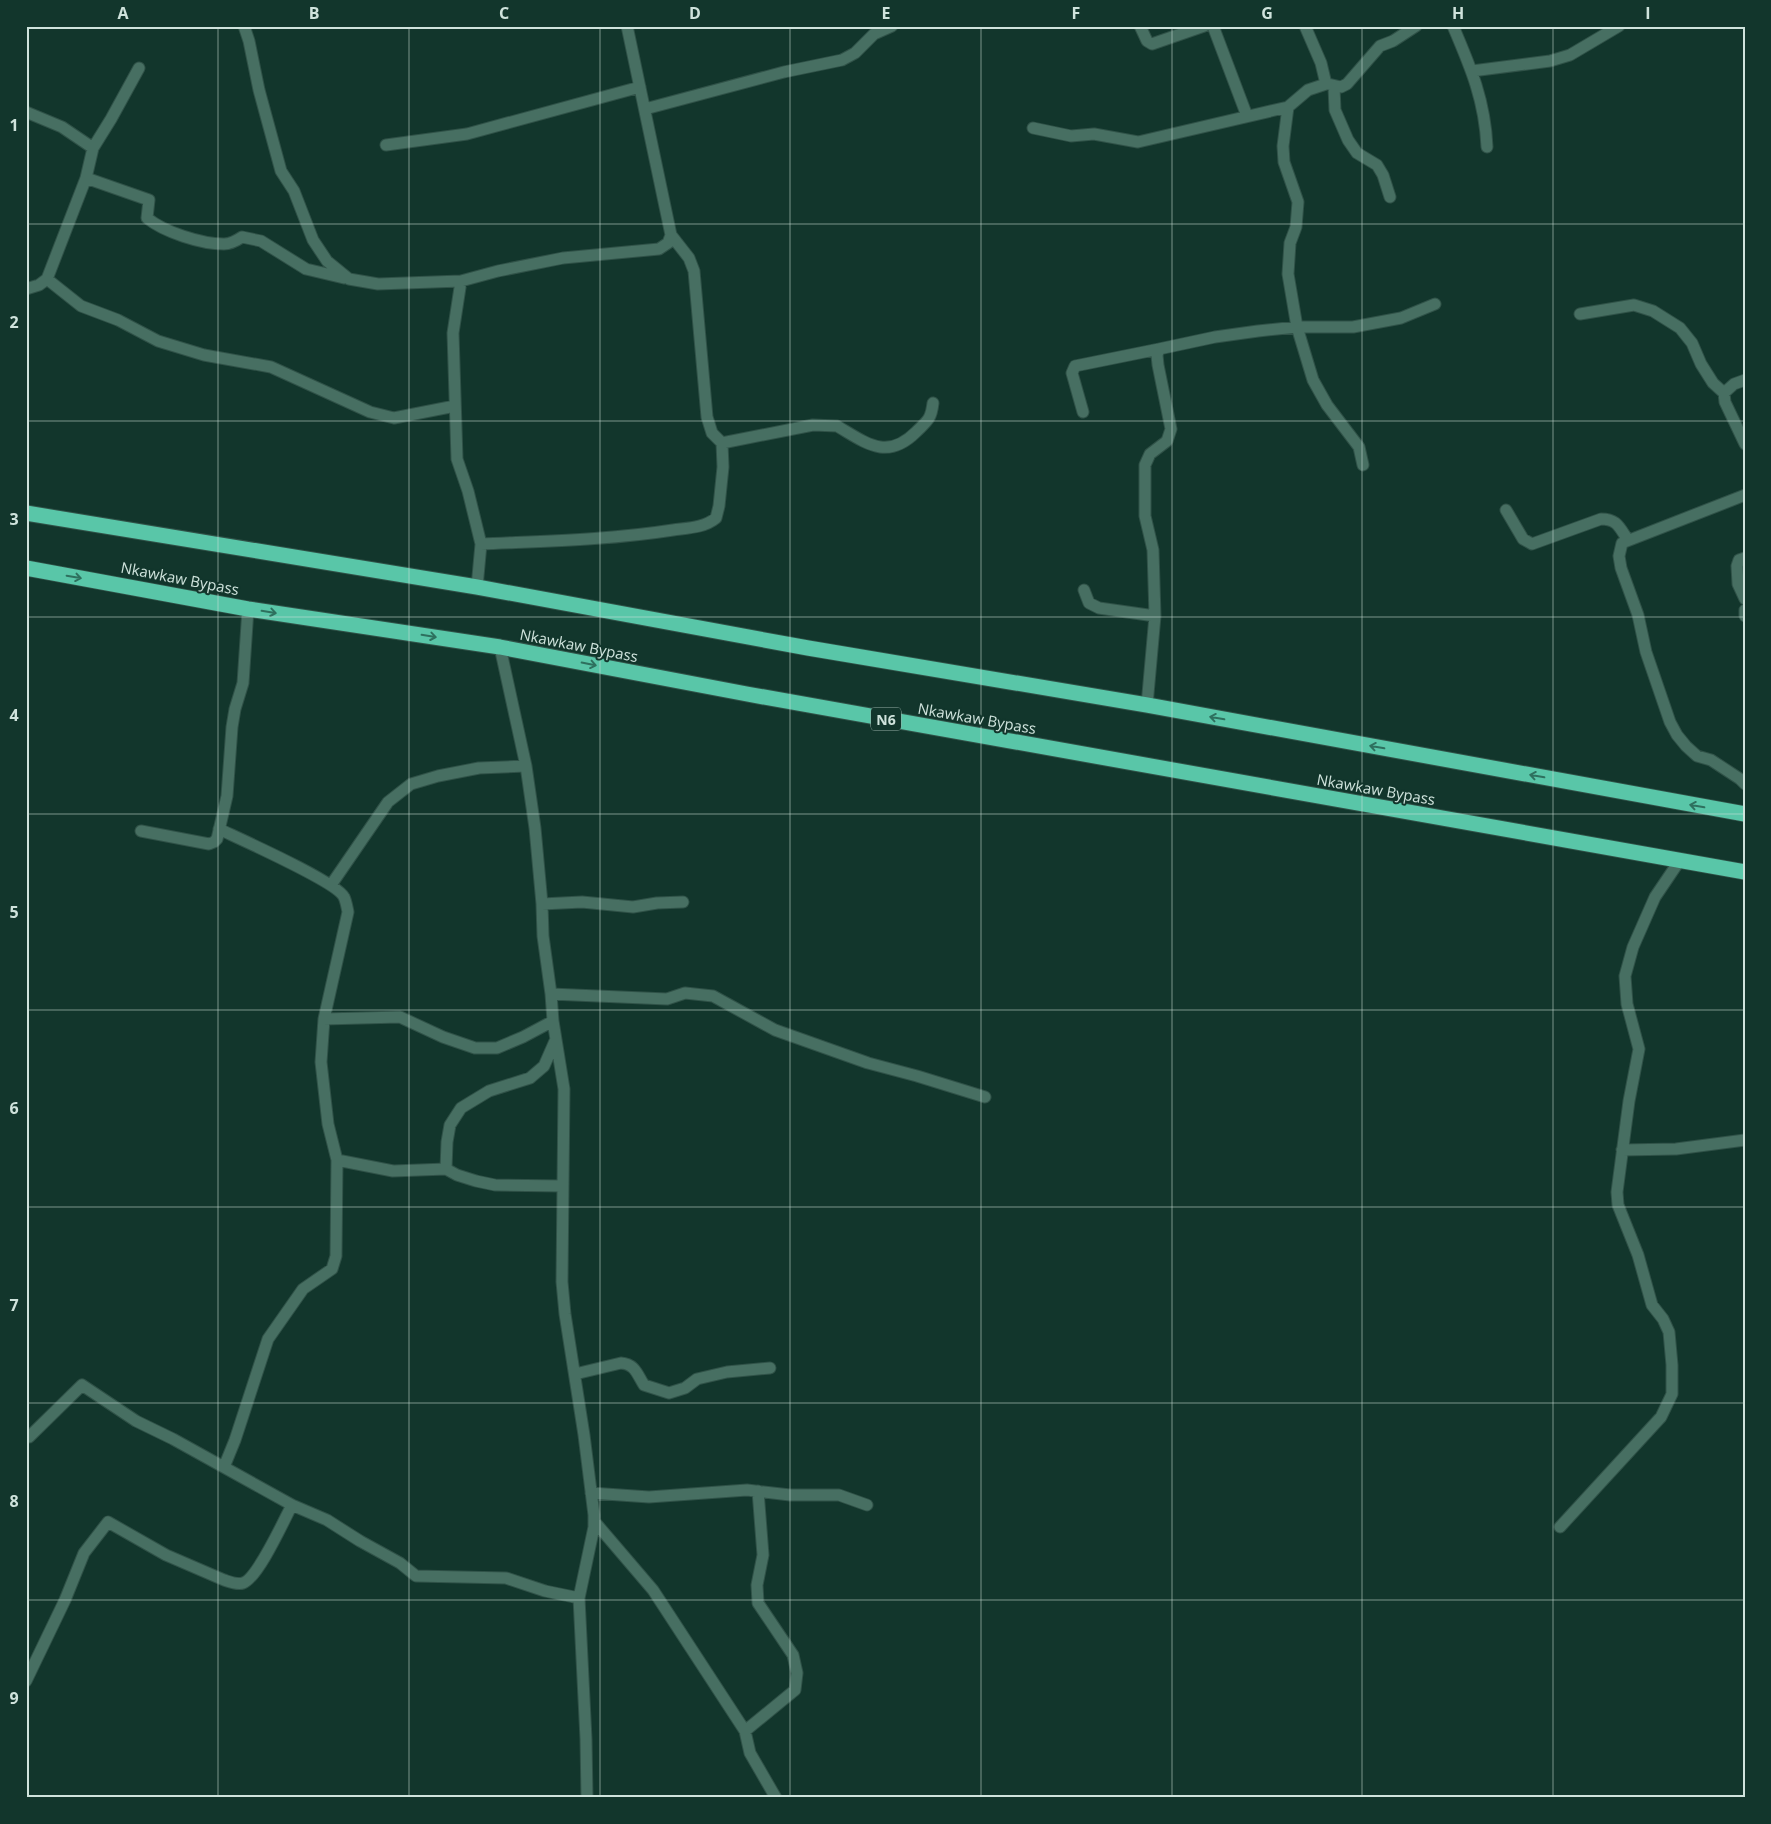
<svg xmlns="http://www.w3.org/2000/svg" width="1771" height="1824" font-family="'Open Sans',sans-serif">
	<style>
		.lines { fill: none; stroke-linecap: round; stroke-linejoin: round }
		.street-casing { stroke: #305248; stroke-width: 13 }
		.highway-casing { stroke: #305248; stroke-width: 17 }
		.street { stroke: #476f62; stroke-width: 11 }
		.highway { stroke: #59c6a8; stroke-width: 15 }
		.oneway { stroke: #2e705e }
		.grid { fill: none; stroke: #cfe3dc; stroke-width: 1; stroke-opacity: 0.55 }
		.labels { text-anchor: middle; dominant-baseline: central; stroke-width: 4; stroke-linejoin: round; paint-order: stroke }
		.shield { fill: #12362c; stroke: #96afa7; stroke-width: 1 }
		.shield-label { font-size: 14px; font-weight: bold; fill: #cfe3dc }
		.street-label { font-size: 15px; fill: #cfe3dc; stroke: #12362c }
		.neatline { fill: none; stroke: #cfe3dc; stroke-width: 2 }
		.grid-label { font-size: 16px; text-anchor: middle; font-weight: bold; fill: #cfe3dc }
	</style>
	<rect width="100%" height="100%" fill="#12362c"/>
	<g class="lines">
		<g class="street-casing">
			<path id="street" d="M244,26l5,15 10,49 22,81 13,20 19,49 14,21 22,18 29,5 83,-3
				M1140,26l7,15 5,3 52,-18
				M1213,26l34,90
				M1305,26l16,37 5,21 -18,6 -20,17 -5,39 1,16 14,40 -2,25 -6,16 -2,31 9,53 16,53 14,25 32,42 4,18
				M1453,26c18,42 32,75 34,121
				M1472,71l78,-10 20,-6 49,-29
				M1328,84l13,3 6,-3 33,-38 13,-5 23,-15
				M1334,87l1,23 13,30 9,13 20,12 6,10 7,22
				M645,109l139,-37 58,-12 13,-7 19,-19 18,-8
				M26,112l36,15 31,21
				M1033,128l38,8 23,-2 44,8 150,-35
				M386,145l81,-11 173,-47
				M86,178l63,22 -2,18c17,14 54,26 77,26 7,0 12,-3 18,-7l19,4 45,28 38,9
				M47,279l34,27 37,14 40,21 46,14 67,12 99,45 24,6 61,-12
				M26,289l13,-4 8,-6 39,-101 7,-30 18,-29 28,-51
				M1580,314l54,-9 19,6 27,17 12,15 9,21 12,19 11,10 1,9 20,42
				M1724,393l10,-9 11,-4
				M1083,412l-11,-39 3,-7 84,-17
				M722,443l91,-18 24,1c29,17 50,35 79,6 11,-11 15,-12 17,-29
				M1745,495l-123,48 -3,13 2,12 17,47 8,37 24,70 7,13 9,11 11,10 14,4 29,19 5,5
				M1506,510l17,29 9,5 69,-25c16,0 18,8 27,21
				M481,544c64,-3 128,-4 192,-14 14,-2 31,-2 43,-12l3,-12 4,-39 -1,-24 -10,-10 -5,-16 -13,-146 -5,-13 -18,-23
				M1745,558l-6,2 -2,6 1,18 7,15
				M477,587l4,-43 -13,-53 -11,-32 -4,-126 8,-52 37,-10 65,-13 96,-9 9,-6 3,-8 -44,-209
				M1084,590l5,13 10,5 56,8
				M1745,610v6
				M500,647l26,119 9,62 7,76 1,32 8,58 2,27 11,68 -2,193 3,32 19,121 10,80v12l-15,71 7,141 1,59
				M1147,705l8,-89 -2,-66 -8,-34v-51l5,-11 17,-13 4,-12 -13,-64 -1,-10 2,-6 56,-12 43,-6 39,-4h56l48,-9 34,-14
				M219,829c21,10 118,53 125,68 2,4 3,10 4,15l-24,107 -3,43 7,62 9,36 -1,96 -4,13 -29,20 -35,50 -33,101 -11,27
				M141,831l68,13 5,-2 3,-3 10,-43 5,-69 3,-18 8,-26 5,-74
				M331,885l57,-83 23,-18 27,-8 41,-8 47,-2
				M542,904l40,-2 51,5 24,-4 26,-1
				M551,994l116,5 18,-6 28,3 62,34 93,33 49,13 68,21
				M324,1019l76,-2 43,20 32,11h22l26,-11 30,-16
				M1622,1150l54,-1 69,-9
				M337,1160l56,11 53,-2 11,6 19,6 19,4 68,1
				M446,1169l1,-27 3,-17 11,-17 28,-17 41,-13 14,-12 11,-25
				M575,1374l46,-11c14,1 16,11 23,22l25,8 16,-5 12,-9 30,-7 43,-4
				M29,1437l53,-52 54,36 37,18 119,66 35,15 33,21 40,22 16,13 90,2 39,13 34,7
				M591,1493l58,4 98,-7 43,5h49l28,10
				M594,1521l59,69 92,141 5,22 26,45
				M1560,1527l101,-110 11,-23v-29l-3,-33 -6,-13 -11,-14 -14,-50 -20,-50 -1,-13 12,-91 10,-52 -12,-45 -2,-28 8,-29 22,-50 25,-37
				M26,1681l39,-81 19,-47 24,-31 58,33 58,25c6,2 13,5 19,3 15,-5 41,-63 49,-78
				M745,1731l50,-41 2,-17 -4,-18 -35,-52 -1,-18 6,-30 -5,-64"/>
		</g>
		<g class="highway-casing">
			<path id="highway" d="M26,513l451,74 331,61 339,57 598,109
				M26,568l222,41 252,38 247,47 998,178"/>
		</g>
		<use href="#street" class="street"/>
		<use href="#highway" class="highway"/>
	</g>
	<defs><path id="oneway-shaft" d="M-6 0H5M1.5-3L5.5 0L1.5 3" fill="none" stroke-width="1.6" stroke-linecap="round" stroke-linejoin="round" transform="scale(1.25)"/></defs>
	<g class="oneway">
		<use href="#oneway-shaft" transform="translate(74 577) rotate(10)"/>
		<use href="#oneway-shaft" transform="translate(269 612) rotate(9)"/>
		<use href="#oneway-shaft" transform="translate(429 636) rotate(9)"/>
		<use href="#oneway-shaft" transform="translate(589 664) rotate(11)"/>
		<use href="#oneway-shaft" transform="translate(1217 718) rotate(-170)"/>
		<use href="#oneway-shaft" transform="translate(1377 747) rotate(-170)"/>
		<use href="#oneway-shaft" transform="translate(1537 776) rotate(-170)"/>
		<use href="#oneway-shaft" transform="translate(1697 806) rotate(-170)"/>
	</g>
	<path class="grid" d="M218,26v1772M409,26v1772M600,26v1772M790,26v1772M981,26v1772M1172,26v1772M1362,26v1772M1553,26v1772M26,224h1719M26,421h1719M26,617h1719M26,814h1719M26,1010h1719M26,1207h1719M26,1403h1719M26,1600h1719"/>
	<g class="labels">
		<rect class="shield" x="871" y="707.5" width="30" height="23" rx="4"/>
		<g class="shield-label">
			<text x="886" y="719">N6</text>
		</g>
		<g class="street-label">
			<text transform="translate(180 578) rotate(11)">Nkawkaw Bypass</text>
			<text transform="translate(579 645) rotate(11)">Nkawkaw Bypass</text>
			<text transform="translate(977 718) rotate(10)">Nkawkaw Bypass</text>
			<text transform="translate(1376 789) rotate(10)">Nkawkaw Bypass</text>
		</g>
	</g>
	<rect width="1771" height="1824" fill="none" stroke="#12362c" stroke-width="55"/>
	<rect x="28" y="28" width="1716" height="1768" class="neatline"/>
	<g class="grid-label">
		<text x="123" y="19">A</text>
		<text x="314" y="19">B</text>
		<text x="504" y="19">C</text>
		<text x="695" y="19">D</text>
		<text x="886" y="19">E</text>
		<text x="1076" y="19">F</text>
		<text x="1267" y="19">G</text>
		<text x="1458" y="19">H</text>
		<text x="1648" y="19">I</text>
		<text x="14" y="131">1</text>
		<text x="14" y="328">2</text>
		<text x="14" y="525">3</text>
		<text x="14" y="721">4</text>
		<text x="14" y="918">5</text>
		<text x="14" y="1114">6</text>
		<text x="14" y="1311">7</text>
		<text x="14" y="1507">8</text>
		<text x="14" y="1704">9</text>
	</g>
</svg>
